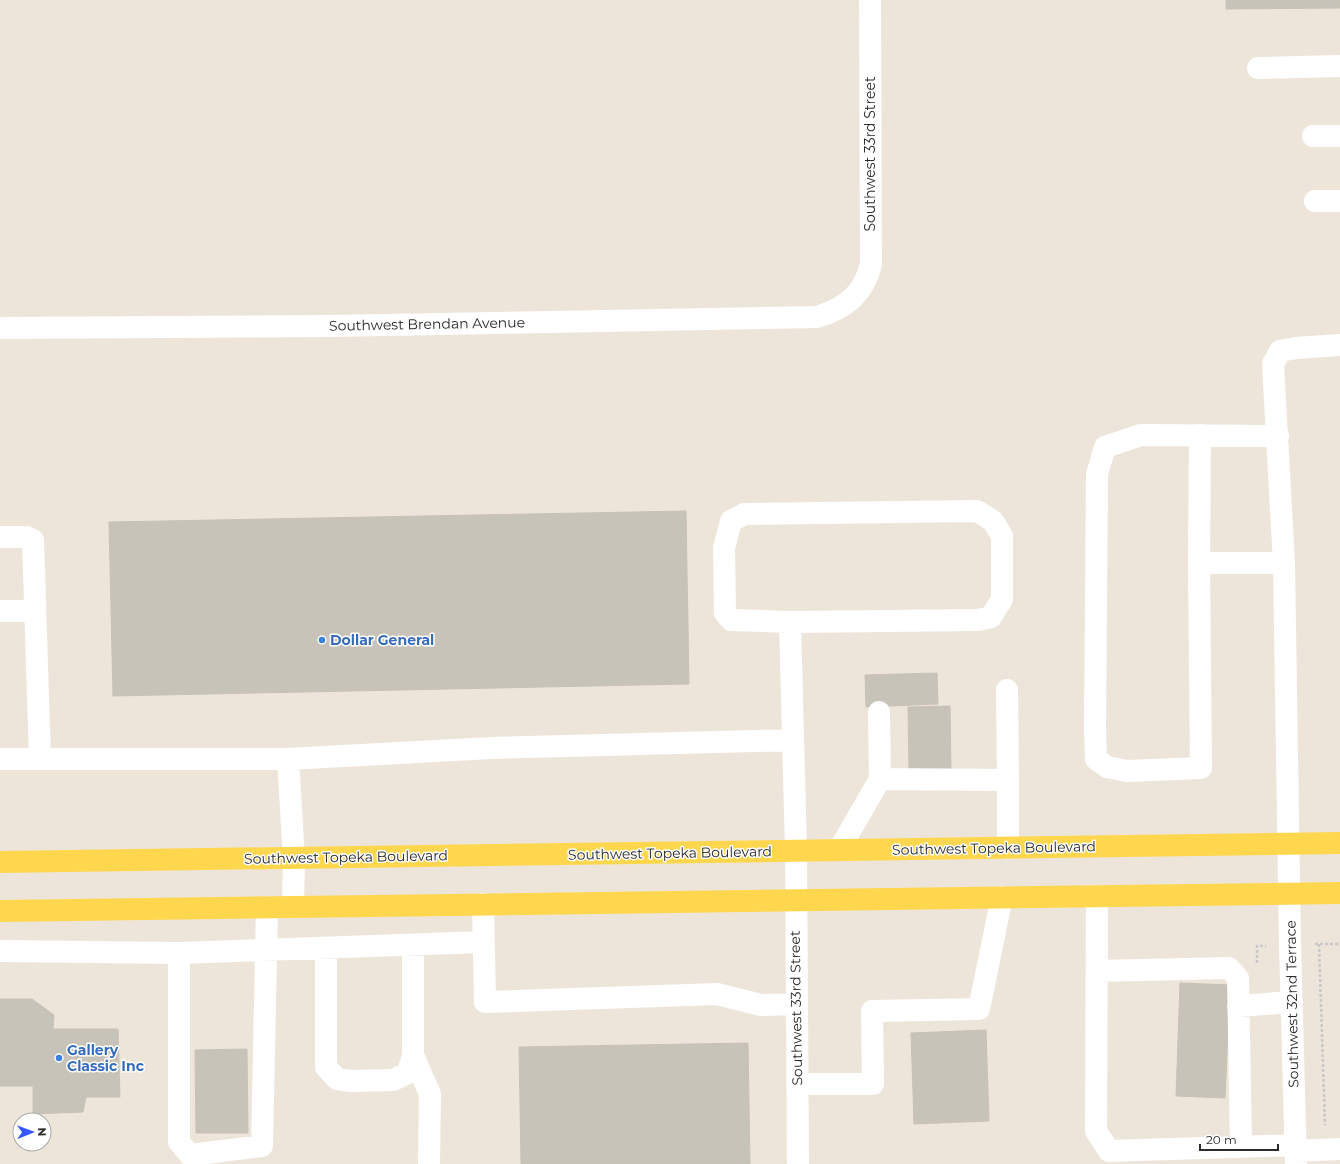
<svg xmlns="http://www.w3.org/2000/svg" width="1340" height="1164" font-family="Montserrat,sans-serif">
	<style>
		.building { fill: #c8c3b9; stroke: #c9c2b4 }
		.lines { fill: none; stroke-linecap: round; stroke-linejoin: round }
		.path { stroke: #c8c8c8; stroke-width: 2.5; stroke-dasharray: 3 2; stroke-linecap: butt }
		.minor { stroke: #fff; stroke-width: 22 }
		.major { stroke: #fed74e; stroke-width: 22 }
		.shop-dot { fill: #3f7fe0; stroke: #fff; stroke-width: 1.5 }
		.labels { text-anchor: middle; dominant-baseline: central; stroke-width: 3; stroke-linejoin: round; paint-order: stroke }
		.street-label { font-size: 14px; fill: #2a2a2a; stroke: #fff }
		.shop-label { font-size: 14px; font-weight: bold; fill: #366cbe; stroke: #fff; text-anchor: start }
	</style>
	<rect width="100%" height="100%" fill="#ede5da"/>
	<path class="building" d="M1226,0h114v8l-114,1z
		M686,511l3,173 -576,12 -4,-174z
		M937,673l1,31 -72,3 -1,-32z
		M950,706l1,65h-42l-1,-64z
		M1180,983l50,2 -5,113 -49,-2z
		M0,999h32l22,16 -1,14h65l2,68h-34l-3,15 -50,2v-28h-33z
		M986,1030l3,91 -75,3 -3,-91z
		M748,1043l2,121h-229l-2,-117z
		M247,1049l1,84h-52l-1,-83z"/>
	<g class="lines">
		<path class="path" d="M1315,944h25
			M1319,944l6,181
			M1257,963v-17h9"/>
		<path class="minor" d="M1258,68l82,-2
			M1313,136h27
			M1315,201h25
			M0,328l327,-2 490,-9c29,-9 47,-23 54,-53l-1,-264
			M1278,436l-137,-1 -36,12 -8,27 -2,256 1,29 11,8 20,4 74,-3 -2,-205h85
			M0,537h27l6,3 7,219
			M1199,563l1,-128
			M0,611h35
			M790,622l-59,-2 -6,-7 -1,-65 7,-27 13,-7 233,-3 16,10 9,15v63l-11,18 -13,3 -188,2 6,229 2,313
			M1007,690l1,90
			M879,712l1,67
			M0,759h288
			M839,850l41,-71 128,1v68
			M1097,896l-1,235 13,20 186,-6
			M483,904l2,98 232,-8 44,11 35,-1
			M293,906l1,-48 -6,-99 203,-11 302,-8
			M267,907l-5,239 -72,9 -11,-13v-189l304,-11
			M326,948v119l11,12 14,2 42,-1 15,-7 5,-18v-110
			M0,951l179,2
			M1097,971l132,-3 9,10 3,168
			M1238,1006l54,-4
			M413,1055l17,39 -1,70
			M797,1084h76l-1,-73 107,-2 23,-112
			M1295,1151l45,-2
			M1296,1164l-6,-219 -6,-382 -11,-199 7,-13 16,-3 44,-3"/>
		<path class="major" d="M0,862l1340,-19
			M0,911l1340,-18"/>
	</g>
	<g class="shop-dot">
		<circle cx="322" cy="640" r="4"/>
		<circle cx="59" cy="1058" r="4"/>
	</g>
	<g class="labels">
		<g class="street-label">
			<text transform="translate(870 154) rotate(-90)">Southwest 33rd Street</text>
			<text transform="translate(427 324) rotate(-1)">Southwest Brendan Avenue</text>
			<text transform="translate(994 848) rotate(-1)">Southwest Topeka Boulevard</text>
			<text transform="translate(670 853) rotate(-1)">Southwest Topeka Boulevard</text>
			<text transform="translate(346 857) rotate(-1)">Southwest Topeka Boulevard</text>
			<text transform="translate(1292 1004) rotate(-91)">Southwest 32nd Terrace</text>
			<text transform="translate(796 1008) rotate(-91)">Southwest 33rd Street</text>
		</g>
		<g class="shop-label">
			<text x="330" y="640">Dollar General</text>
			<text x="67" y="1050">Gallery<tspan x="67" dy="16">Classic Inc</tspan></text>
		</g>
	</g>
	<g transform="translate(32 1132) rotate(89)"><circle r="19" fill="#ffffff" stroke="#aaaaaa"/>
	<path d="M0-3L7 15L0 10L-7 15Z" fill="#3559ff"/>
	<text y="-6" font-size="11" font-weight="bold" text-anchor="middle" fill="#2a2a2a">N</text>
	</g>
	<path d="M1200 1144v6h78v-6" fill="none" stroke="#2a2a2a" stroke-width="2"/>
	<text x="1206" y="1144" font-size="12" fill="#2a2a2a" stroke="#ffffff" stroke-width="3" paint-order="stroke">20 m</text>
</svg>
